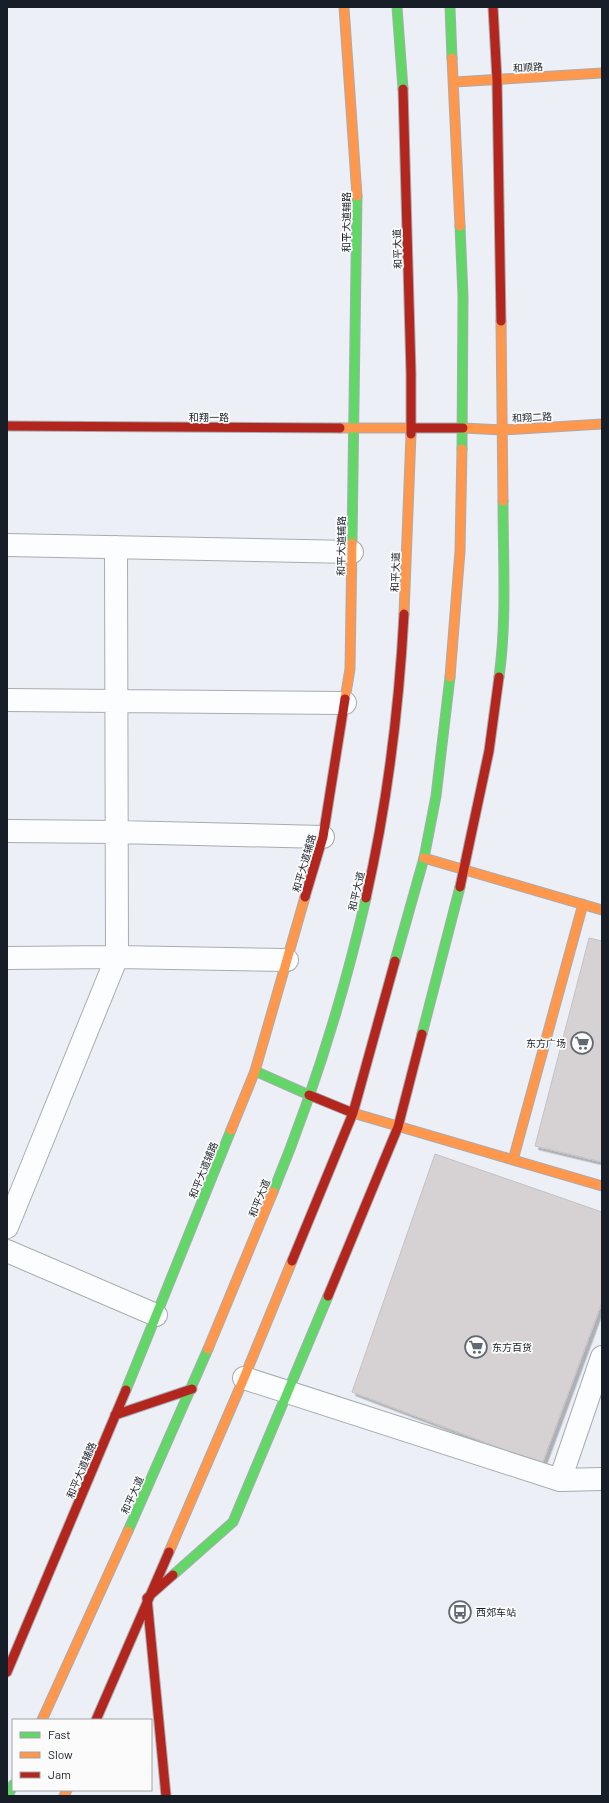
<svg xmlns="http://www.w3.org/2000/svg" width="609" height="1803" font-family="Barlow,'Noto Sans SC',sans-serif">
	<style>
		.building { fill: #d6d1d3; stroke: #c6c1c3; filter: url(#shadow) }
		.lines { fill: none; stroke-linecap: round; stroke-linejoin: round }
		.street-casing { stroke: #a7acb3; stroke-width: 24 }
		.fast-casing { stroke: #a7acb3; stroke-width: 11 }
		.slow-casing { stroke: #a7acb3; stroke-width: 11 }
		.jam-casing { stroke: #a7acb3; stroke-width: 11 }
		.street { stroke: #fcfdfe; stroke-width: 22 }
		.fast { stroke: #63d668; stroke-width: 9 }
		.slow { stroke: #ff974d; stroke-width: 9 }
		.jam { stroke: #b3261e; stroke-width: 9 }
		.labels { text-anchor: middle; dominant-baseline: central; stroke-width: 3.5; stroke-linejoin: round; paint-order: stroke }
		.street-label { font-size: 10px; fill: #181e28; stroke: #fbfbfb }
		.poi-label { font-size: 10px; fill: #181e28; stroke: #fbfbfb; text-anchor: start }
	</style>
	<defs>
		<filter id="shadow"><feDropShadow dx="3.5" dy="3.5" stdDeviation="0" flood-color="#0004"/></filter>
	</defs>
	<rect width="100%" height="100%" fill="#ecf0f6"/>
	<path class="building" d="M589,938l13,3v221l-67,-16z
		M435,1154l167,58v90l-60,162 -190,-72z"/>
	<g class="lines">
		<g class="street-casing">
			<path id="street" d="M7,545l345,7
				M7,700l338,3
				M7,831l110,1 206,5
				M7,958l110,-1 170,3
				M7,1227l110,-270 -1,-410
				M7,1251l149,64
				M244,1378l316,102 42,-123
				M560,1480l42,-1"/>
		</g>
		<g class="fast-casing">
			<path id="fast" d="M397,7l6,82
				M450,7l2,51
				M460,226l3,70 -1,153
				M352,543l5,-347
				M499,677c8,-56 4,-119 4,-176
				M395,961l29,-103 12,-62 14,-119
				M422,1034l38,-147
				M255,1071l54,24
				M273,1192c39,-95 70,-194 93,-294
				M126,1390l105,-260
				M128,1531l80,-182
				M173,1575l60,-53 95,-226
				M8,1796l5,-11"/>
		</g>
		<g class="slow-casing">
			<path id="slow" d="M344,7l13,189
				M452,58l8,168
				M455,82l147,-9
				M501,321l2,180
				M340,428h71
				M463,428l40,2 99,-6
				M404,614l7,-180
				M450,677l10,-126 2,-102
				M345,699l5,-30 2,-126
				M424,858l178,52
				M353,1113l249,73
				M231,1130l24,-59 50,-174
				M513,1160l70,-256
				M208,1349l65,-157
				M169,1552l75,-174 48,-117
				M42,1720l86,-189
				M64,1796l3,-6"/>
		</g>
		<g class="jam-casing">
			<path id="jam" d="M493,7l4,73 4,241
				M403,89l8,284v61
				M7,426l333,2
				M411,428h52
				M460,887l29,-136 10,-74
				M305,897l18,-60 22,-138
				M366,898c21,-93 33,-189 38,-284
				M309,1095l44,18
				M292,1261l61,-148 42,-152
				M328,1296l70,-169 24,-93
				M115,1415l77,-26
				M7,1672l119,-282
				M96,1720l73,-168
				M166,1796l-19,-198 26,-23"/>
		</g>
		<use href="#street" class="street"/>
		<use href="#fast" class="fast"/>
		<use href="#slow" class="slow"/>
		<use href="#jam" class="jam"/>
	</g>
	<defs>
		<g id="supermarket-ring" transform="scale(1.15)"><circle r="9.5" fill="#fbfbfb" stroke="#626870" stroke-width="1.5"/><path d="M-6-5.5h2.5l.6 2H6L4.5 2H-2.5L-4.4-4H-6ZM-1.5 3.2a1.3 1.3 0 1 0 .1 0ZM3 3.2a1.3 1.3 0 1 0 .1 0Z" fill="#626870"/></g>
		<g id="bus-ring" transform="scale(1.15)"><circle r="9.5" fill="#fbfbfb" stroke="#626870" stroke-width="1.5"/><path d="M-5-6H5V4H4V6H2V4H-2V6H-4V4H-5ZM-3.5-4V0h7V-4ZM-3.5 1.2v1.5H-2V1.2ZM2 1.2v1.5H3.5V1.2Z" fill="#626870"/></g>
	</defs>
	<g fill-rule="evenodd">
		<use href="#supermarket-ring" x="582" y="1043"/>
		<use href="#supermarket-ring" x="476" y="1347"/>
		<use href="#bus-ring" x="460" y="1612"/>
	</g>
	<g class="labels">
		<g class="street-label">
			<text transform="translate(528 67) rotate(-4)">和顺路</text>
			<text transform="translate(346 222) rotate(-90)">和平大道辅路</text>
			<text transform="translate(397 249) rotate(-92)">和平大道</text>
			<text x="209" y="417">和翔一路</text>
			<text transform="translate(532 417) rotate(-3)">和翔二路</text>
			<text transform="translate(341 546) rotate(-89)">和平大道辅路</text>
			<text transform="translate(395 572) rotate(-88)">和平大道</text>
			<text transform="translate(304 863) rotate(-74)">和平大道辅路</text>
			<text transform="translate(356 891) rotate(-77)">和平大道</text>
			<text transform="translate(203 1170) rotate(-68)">和平大道辅路</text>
			<text transform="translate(259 1198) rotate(-68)">和平大道</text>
			<text transform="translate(81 1470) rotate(-67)">和平大道辅路</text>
			<text transform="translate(132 1495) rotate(-66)">和平大道</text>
		</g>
		<g class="poi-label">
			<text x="566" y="1043" text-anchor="end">东方广场</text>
			<text x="492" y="1347">东方百货</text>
			<text x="476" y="1612">西郊车站</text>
		</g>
	</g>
	<rect width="609" height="1803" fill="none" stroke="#181e28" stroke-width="16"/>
	<rect x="12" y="1719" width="140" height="72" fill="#fbfbfb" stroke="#a0a3a7"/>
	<rect x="20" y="1732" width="20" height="6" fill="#63d668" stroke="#a0a3a7"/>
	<text x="48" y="1739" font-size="12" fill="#181e28">Fast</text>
	<rect x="20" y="1752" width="20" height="6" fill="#ff974d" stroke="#a0a3a7"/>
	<text x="48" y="1759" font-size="12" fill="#181e28">Slow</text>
	<rect x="20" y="1772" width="20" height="6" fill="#b3261e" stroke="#a0a3a7"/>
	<text x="48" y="1779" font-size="12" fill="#181e28">Jam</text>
</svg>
